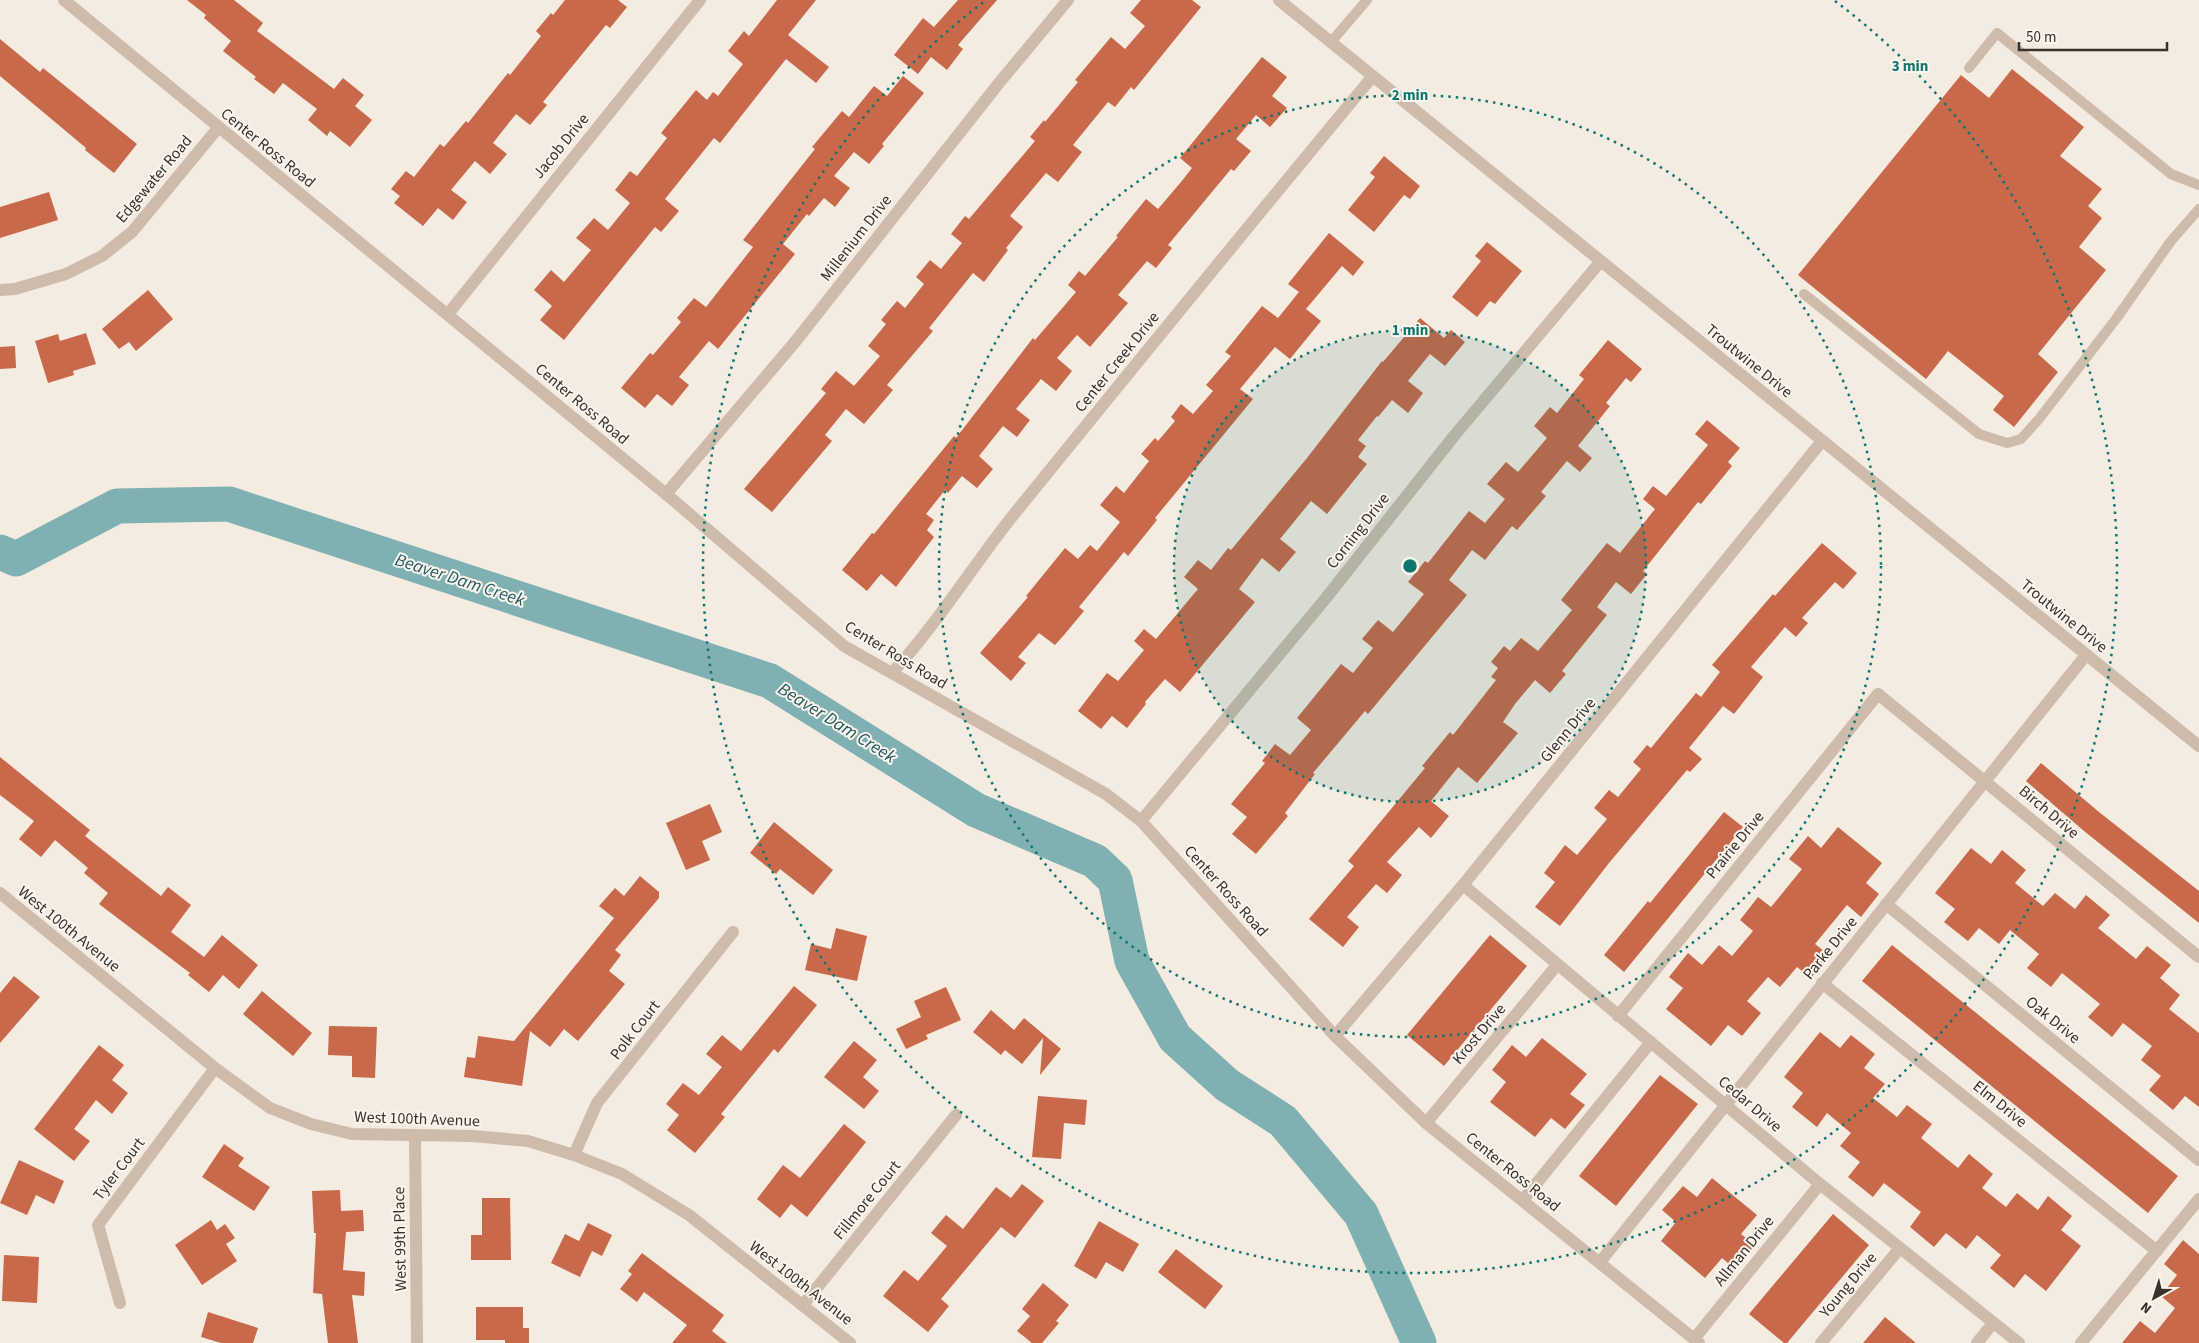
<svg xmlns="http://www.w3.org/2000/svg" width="2199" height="1343" font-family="'Source Sans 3',sans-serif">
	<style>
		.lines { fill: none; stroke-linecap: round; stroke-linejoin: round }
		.river { stroke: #7fb0b2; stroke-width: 35 }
		.building { fill: #c8694b }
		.service { stroke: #cdbbac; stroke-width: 10 }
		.minor { stroke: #cdbbac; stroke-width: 12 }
		.tertiary { stroke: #cdbbac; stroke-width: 12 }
		.ring { fill: none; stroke: #0f766e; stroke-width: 2.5; stroke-dasharray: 2.5 5 }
		.labels { text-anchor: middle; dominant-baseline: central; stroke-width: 4; stroke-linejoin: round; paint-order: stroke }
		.street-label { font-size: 16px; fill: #3b302b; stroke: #fbf5ee }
		.water-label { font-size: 18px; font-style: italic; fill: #1f5a5e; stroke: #fbf5ee }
		.centre { fill: #0f766e; stroke: #fbf5ee; stroke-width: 2.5 }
		.ring-label { font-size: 15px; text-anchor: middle; font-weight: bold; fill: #0f766e; stroke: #fbf5ee; stroke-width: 4; stroke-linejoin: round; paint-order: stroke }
	</style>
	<rect width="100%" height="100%" fill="#f4ebe1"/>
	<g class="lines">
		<path class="river" d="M0,552l16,7 101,-53 112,-2 541,177 206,129 119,51 20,19 17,81 43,77 52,47 56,36 78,93 58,129"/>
	</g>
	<path class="building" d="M187,0h47l29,23 -6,8 77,58 9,-11 21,17 -9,11 17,14 -22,27 -20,-16 -3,5 -19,-16 9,-11 -34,-26 -9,11 -20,-15 2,-2 -33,-26 8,-10 -27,-23 2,-3z
		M565,0h53l9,7 -17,21 -4,-3 -63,77 4,3 -17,20 -14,-11 -23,29 14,11 -17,20 -15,-13 -24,29 16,12 -14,18 -15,-12 -15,18 -29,-23 6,-7 -9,-7 15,-18 8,6 26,-33 4,3 22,-26 2,2 40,-50 2,2 31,-39 -5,-5 15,-18 2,2z
		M777,0h39l-28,35 41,32 -13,16 -30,-24 -66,84 -6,-5 -49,61 14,12 -18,21 -6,-5 -91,113 -24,-20 12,-14 -18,-16 17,-20 13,12 27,-32 -15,-12 18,-20 14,12 22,-27 -15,-13 15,-19 7,5 30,-38 -6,-5 35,-43 11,10 6,-8 5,4 25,-32 -15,-13 16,-20 5,5z
		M958,0h39l-39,45 5,4 -16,21 -16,-13 -13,17 -24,-19 29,-37 11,9z
		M1141,0h51l9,7 -67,83 -3,-3 -16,20 -7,-5 -35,43 9,7 -24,30 -12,-9 -36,43 13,11 -17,21 2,2 -24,32 -11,-9 -44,55 4,3 -46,54 6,5 -29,34 -18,-15 -21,26 7,6 -60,71 -28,-23 82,-96 -5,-4 15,-18 18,15 26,-30 -12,-10 18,-22 -5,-4 16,-19 8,7 19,-24 -8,-7 14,-17 11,9 21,-26 -11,-9 14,-18 4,3 66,-78 -5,-4 14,-17 1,2 33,-40 -3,-2 36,-43 14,12 20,-23 -15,-13z
		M0,39l40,33 3,-4 94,76 -23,29 -29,-23 1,-2 -86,-72z
		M1262,57l25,20 -15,19 15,12 -17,19 -14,-12 -20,24 15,12 -17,20 -3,-2 -63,76 4,3 -16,20 -9,-7 -29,34 10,8 -38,44 -13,-12 -20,23 15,13 -16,20 -15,-12 -25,30 14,11 -13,17 -14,-11 -24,30 14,13 -16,19 -15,-12 -14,17 -3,-3 -19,24 8,6 -7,10 7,7 -38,50 -15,-13 -14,17 -25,-21 30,-37 2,1 80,-98 2,2 77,-100 2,2 41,-48 -8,-7 11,-14 6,5 33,-39 -2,-1 30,-37 12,10 23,-27 11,-14 -12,-10z
		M2012,69l72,58 -24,29 42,33 -14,17 14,12 -23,29 27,23 -68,84 20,18 -44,55 -21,-17 11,-14 -56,-45 -22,28 -128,-104 163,-200 28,23z
		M903,76l21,17 -42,51 2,2 -15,18 -15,-12 -20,24 16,12 -15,19 -11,-9 -15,18 -2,-2 -24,30 12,10 -77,95 -9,-8 -30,36 10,8 -17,21 -15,-12 -12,14 -24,-20 29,-35 3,2 28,-33 -4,-4 17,-20 12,9 47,-60 -10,-7 72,-91 -3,-2 30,-36 7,6 25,-31 13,10z
		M1384,156l36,30 -10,13 -6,-4 -30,37 -26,-22 27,-33 -5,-4z
		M49,192l9,28 -58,18v-31z
		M1329,233l35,29 -11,14 -11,-10 -36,43 15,12 -31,38 -15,-12 -35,42 13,10 -98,119 2,2 -29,36 -4,-4 -45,55 5,4 -20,24 -9,10 -16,-12 -21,24 8,6 -15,18 -31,-28 48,-56 -2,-1 39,-48 13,11 12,-14 7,6 23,-29 -20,-17 16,-19 8,7 25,-32 -8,-7 14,-16 3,3 17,-20 -4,-4 10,-13 12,10 20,-23 -7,-6 25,-29 -6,-4 37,-46 16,12 21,-26 -11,-8z
		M1487,242l35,29 -27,33 -5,-3 -13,16 -25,-20 29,-36 -6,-5z
		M148,290l25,29 -37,32 -7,-9 -10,7 -17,-20z
		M1420,318l24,20 7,-8 14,12 -20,24 -15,-12 -22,27 15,12 -15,20 -16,-13 -14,17 -1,-1 -19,24 8,6 -8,11 9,7 -40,50 -16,-13 -31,38 16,13 -17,20 -17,-14 -23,31 16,13 -75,90 -15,-13 -20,23 1,2 -19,24 -15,-12 -11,13 -23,-18 29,-38 11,8 26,-31 -10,-9 10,-12 12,10 42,-50 -14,-12 14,-17 13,10 17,-22 3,2 76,-92 75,-97 1,1z
		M86,333l10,31 -23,7 1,4 -26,8 -13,-42 23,-7 2,7z
		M1608,340l34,29 -11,13 -5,-4 -20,25 4,3 -32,40 14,12 -12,14 -13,-11 -26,31 5,4 -29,34 -5,-4 -27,34 -13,-10 -23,30 18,15 -99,119 -3,-3 -52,62 2,1 -30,39 3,3 -32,38 -24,-20 15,-17 -16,-13 34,-41 -3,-2 13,-17 15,11 21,-25 -14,-12 44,-54 12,9 20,-25 -11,-9 16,-19 15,12 31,-38 -16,-12 17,-21 3,2 41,-52 16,12 20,-24 -18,-15 19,-22 12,10 29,-34 -13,-12 16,-19 7,6 27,-34 -5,-4z
		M15,346l1,22 -16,1v-22z
		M1707,420l33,28 -12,14 4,4 -31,38 -3,-2 -55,69 4,3 -16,20 -15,-12 -19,25 10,8 -45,56 4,3 -16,19 -15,-13 -20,24 -12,18 15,11 -41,50 -19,-16 -27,34 18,15 -18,22 -12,-11 -32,35 15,13 -15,18 -11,-9 -29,33 12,10 -16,20 -34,-28 45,-53 -6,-5 77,-93 -3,-2 28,-34 3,3 43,-55 -5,-3 7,-9 -7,-6 13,-16 6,5 11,-13 17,13 34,-41 -11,-10 46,-57 13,10 35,-44 -12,-10 10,-13 13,10 42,-51 -13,-11z
		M1822,543l35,30 -14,16 -8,-7 -33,36 6,5 -12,14 -11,-10 -34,40 12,10 -29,37 -11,-8 -34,42 13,11 -12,13 -3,-2 -78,93 -49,63 -25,-19 20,-25 -11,-9 21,-28 12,10 30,-36 -13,-11 15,-18 9,7 23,-28 -8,-7 14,-17 4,3 45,-55 5,4 19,-25 -8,-7 61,-71 2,2z
		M0,757l90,73 -5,6 76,60 7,-9 23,18 -20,27 33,25 18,-22 36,30 -19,24 -16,-14 -14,17 -21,-17 2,-2 -91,-69 9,-11 -24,-20 4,-5 -33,-28 -14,17 -22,-18 15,-18 -34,-26z
		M2041,763l58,49 100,79v32l-115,-92 -58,-50z
		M710,804l12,28 -20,9 8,19 -24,10 -20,-47z
		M1724,812l19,15 -119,145 -20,-17 44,-54 2,2z
		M774,822l59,48 -20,25 -33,-26 -4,5 -26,-21z
		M1838,827l44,36 -16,20 13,11 -18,23 -14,-12 -32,39 14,11 -18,23 -14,-11 -17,20 -12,-10 -21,24 14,12 -19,23 -14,-11 -17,21 -45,-37 17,-21 -14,-11 19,-24 14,12 17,-20 13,11 21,-25 -13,-11 18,-23 13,10 31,-38 -13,-10 19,-23 13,12z
		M1971,848l20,16 11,-14 24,20 -11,13 28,23 12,-13 20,16 11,-14 24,20 -12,13 38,31 11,-13 24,19 -11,13 20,17 -11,14 30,24v74l-14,-11 -12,14 -24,-20 12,-14 -20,-16 11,-14 -29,-23 -11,14 -24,-20 12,-13 -38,-31 -11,14 -24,-19 12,-14 -29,-24 -11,14 -20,-16 -11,13 -24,-19 11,-13 -20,-16z
		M640,876l19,16v6l-44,52 6,5 -12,16 16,13 -47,57 -14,-12 -14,18 -20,-16 -8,55 -58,-9 3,-20 8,1 3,-22 36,5 100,-123 -15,-12 16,-18 9,8z
		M836,928l31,8 -10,45 -52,-11 6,-26 20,5z
		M1490,935l37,31 -83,100 -37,-31z
		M1892,945l286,231 -30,37 -286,-232z
		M14,976l26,21 -40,46v-50z
		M794,986l23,19 -39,48 -4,-4 -53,65 4,3 -30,36 -28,-23 12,-15 -13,-11 17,-21 16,12 23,-28 -16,-13 16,-19 19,16z
		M946,987l15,33 -35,15 2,4 -22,10 -10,-20 25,-12 -7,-16z
		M262,991l50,42 -19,23 -50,-42z
		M991,1010l23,20 10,-12 37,31 -21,26 3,-37 -21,26 -17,-14 -4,5 -28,-23z
		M329,1026l48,1 -2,51 -23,-1v-21l-24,-1z
		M1820,1032l20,16 11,-13 24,19 -11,14 21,16 -12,14 24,19 10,-12 25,19 -11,14 37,30 11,-14 24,20 -11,14 24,19 11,-14 21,17 10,-14 24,20 -11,14 20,16 -35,45 -21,-17 -11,14 -24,-20 11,-13 -24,-20 -11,14 -20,-16 -12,14 -24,-20 11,-15 -37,-29 -11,14 -25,-20 12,-15 -20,-16 11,-13 -24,-20 -10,14 -25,-20 11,-14 -19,-16z
		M1542,1038l45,36 -17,20 15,11 -20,24 -14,-11 -16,19 -45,-35 16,-20 -14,-12 20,-25 14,12z
		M854,1041l23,19 -14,17 16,14 -15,18 -40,-32z
		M99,1045l25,20 -12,15 16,13 -16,21 -16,-14 -22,29 16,12 -16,20 -40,-32z
		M1660,1075l38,29 -82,102 -37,-30z
		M1038,1096l49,4 -2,25 -21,-2 -3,36 -29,-2z
		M844,1124l22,18 -59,75 -16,-13 -11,14 -23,-19 26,-34 17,13z
		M224,1144l20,14 -6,8 32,21 -16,24 -52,-34z
		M19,1160l45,21 -10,23 -18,-9 -9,20 -27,-12z
		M1712,1178l45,37 -16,19 14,11 -20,24 -13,-11 -17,20 -44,-37 15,-19 -14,-12 21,-24 14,11z
		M1022,1184l22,17 -29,37 -14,-11 -60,72 8,7 -21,26 -45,-36 21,-26 14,11 29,-35 -16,-13 15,-18 17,14 33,-42 15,11z
		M340,1190l1,21 22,-1 1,21 -18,1 -3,38 22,2 -1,24 -12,-1 6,48h-30l-6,-49 -9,-1 3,-60h-2l-2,-42z
		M482,1198h28l1,62h-40v-25h11z
		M1833,1214l36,31 -82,98h-3l-35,-29z
		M211,1220l6,10 8,-6 10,14 -9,6 11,17 -35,24 -27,-40z
		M1099,1221l40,23 -16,28 -17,-10 -10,17 -22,-13z
		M588,1223l24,12 -10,21 -10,-5 -12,26 -29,-14 14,-29 14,7z
		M2183,1240l16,14v89h-77l18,-22 15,12 20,-25 -14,-12 16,-21 -13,-11z
		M1176,1249l47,37 -18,23 -47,-37z
		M642,1253l82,62 -12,16 15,12h-55l15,-18 -43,-33 -7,10 -17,-13 12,-15 -4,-3z
		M4,1255l35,2 -2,46 -35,-2z
		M1043,1283l26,22 -13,16 3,2 -17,20h-10l-15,-12 13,-15 -8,-7z
		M476,1307h47v21h6v15h-24v-3h-29z
		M208,1312l50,16 -5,15h-32l-20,-6z
		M1885,1317l31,26h-53z"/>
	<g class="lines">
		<path class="service" d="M1331,42l36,-42
			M1969,68l28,-35 174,141 28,11
			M1804,294l175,140 28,9 14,-4 18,-20 77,-100 55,-78 28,-32"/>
		<path class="minor" d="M1279,0l920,746
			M0,290l15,-1 51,-15 36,-18 30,-24 86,-104
			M448,314l252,-314
			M666,494l129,-152 204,-259 69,-83
			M892,673c47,-51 83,-111 127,-165 117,-144 235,-289 354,-432
			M1141,821l185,-223 128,-162 147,-175
			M1463,885l357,299 199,159
			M0,893l215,175 55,40 41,16 41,10 121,2 55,5 46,14 48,19 67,41 161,128
			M1886,904l313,256
			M1822,983l335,268
			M1618,1016l260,-322 321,263
			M1335,1036l128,-151 359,-444
			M1426,1123l131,-158
			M415,1135l2,208
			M574,1155l23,-52 136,-171
			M1523,1200l128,-158
			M1600,1262l486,-607
			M120,1303l-22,-78 117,-157
			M803,1305l153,-190
			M1694,1339l126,-155
			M1821,1343l79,-95
			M1977,1343l16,-20
			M2081,1343l118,-144"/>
		<path class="tertiary" d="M64,0l602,494 178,152 262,148 35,27 194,215 91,87 273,220"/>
	</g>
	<circle cx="1410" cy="566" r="236" fill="#0f766e" fill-opacity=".12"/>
	<g class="ring">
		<circle cx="1410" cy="566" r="236"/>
		<circle cx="1410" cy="566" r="471"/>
		<path d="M1835 1A707 707 0 1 1 985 1"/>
	</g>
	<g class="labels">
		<g class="street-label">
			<text transform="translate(561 146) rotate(-51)">Jacob Drive</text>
			<text transform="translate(268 148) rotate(39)">Center Ross Road</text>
			<text transform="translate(154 179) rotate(-50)">Edgewater Road</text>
			<text transform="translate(856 238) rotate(-52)">Millenium Drive</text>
			<text transform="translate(1749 361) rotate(39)">Troutwine Drive</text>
			<text transform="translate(1117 362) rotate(-51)">Center Creek Drive</text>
			<text transform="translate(582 404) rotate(40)">Center Ross Road</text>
			<text transform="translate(1358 531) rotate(-52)">Corning Drive</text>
			<text transform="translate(2064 616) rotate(39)">Troutwine Drive</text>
			<text transform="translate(896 655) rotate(31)">Center Ross Road</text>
			<text transform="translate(1568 730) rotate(-51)">Glenn Drive</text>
			<text transform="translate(2049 812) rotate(40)">Birch Drive</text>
			<text transform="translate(1735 845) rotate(-51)">Prairie Drive</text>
			<text transform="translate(1226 891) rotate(48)">Center Ross Road</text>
			<text transform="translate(69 929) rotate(39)">West 100th Avenue</text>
			<text transform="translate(1830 948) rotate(-51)">Parke Drive</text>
			<text transform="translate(2053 1020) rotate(39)">Oak Drive</text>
			<text transform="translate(635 1030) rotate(-52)">Polk Court</text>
			<text transform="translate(1479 1034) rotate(-50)">Krost Drive</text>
			<text transform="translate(1750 1104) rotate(40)">Cedar Drive</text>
			<text transform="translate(2000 1104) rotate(39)">Elm Drive</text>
			<text transform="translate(417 1119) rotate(2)">West 100th Avenue</text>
			<text transform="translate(119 1169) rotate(-53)">Tyler Court</text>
			<text transform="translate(1513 1172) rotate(39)">Center Ross Road</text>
			<text transform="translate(867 1200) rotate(-51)">Fillmore Court</text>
			<text transform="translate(400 1239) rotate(-91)">West 99th Place</text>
			<text transform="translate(1744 1251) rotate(-51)">Allman Drive</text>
			<text transform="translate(801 1283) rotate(38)">West 100th Avenue</text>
			<text transform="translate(1848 1285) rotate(-50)">Young Drive</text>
		</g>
		<g class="water-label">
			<text transform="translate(460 580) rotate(18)">Beaver Dam Creek</text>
			<text transform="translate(837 723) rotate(32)">Beaver Dam Creek</text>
		</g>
	</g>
	<circle cx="1410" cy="566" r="8" class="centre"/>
	<g class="ring-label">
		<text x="1910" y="71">3 min</text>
		<text x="1410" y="100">2 min</text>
		<text x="1410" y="335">1 min</text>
	</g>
	<g transform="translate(2154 1298) rotate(219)" stroke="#fbf5ee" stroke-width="4" paint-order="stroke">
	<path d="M0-4L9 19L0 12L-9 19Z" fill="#3b302b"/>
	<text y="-8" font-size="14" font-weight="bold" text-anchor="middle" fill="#3b302b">N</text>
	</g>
	<path d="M2019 42v8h148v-8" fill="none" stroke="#3b302b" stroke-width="2.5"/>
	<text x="2026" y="42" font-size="15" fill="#3b302b" stroke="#fbf5ee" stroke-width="4" paint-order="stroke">50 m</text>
</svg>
